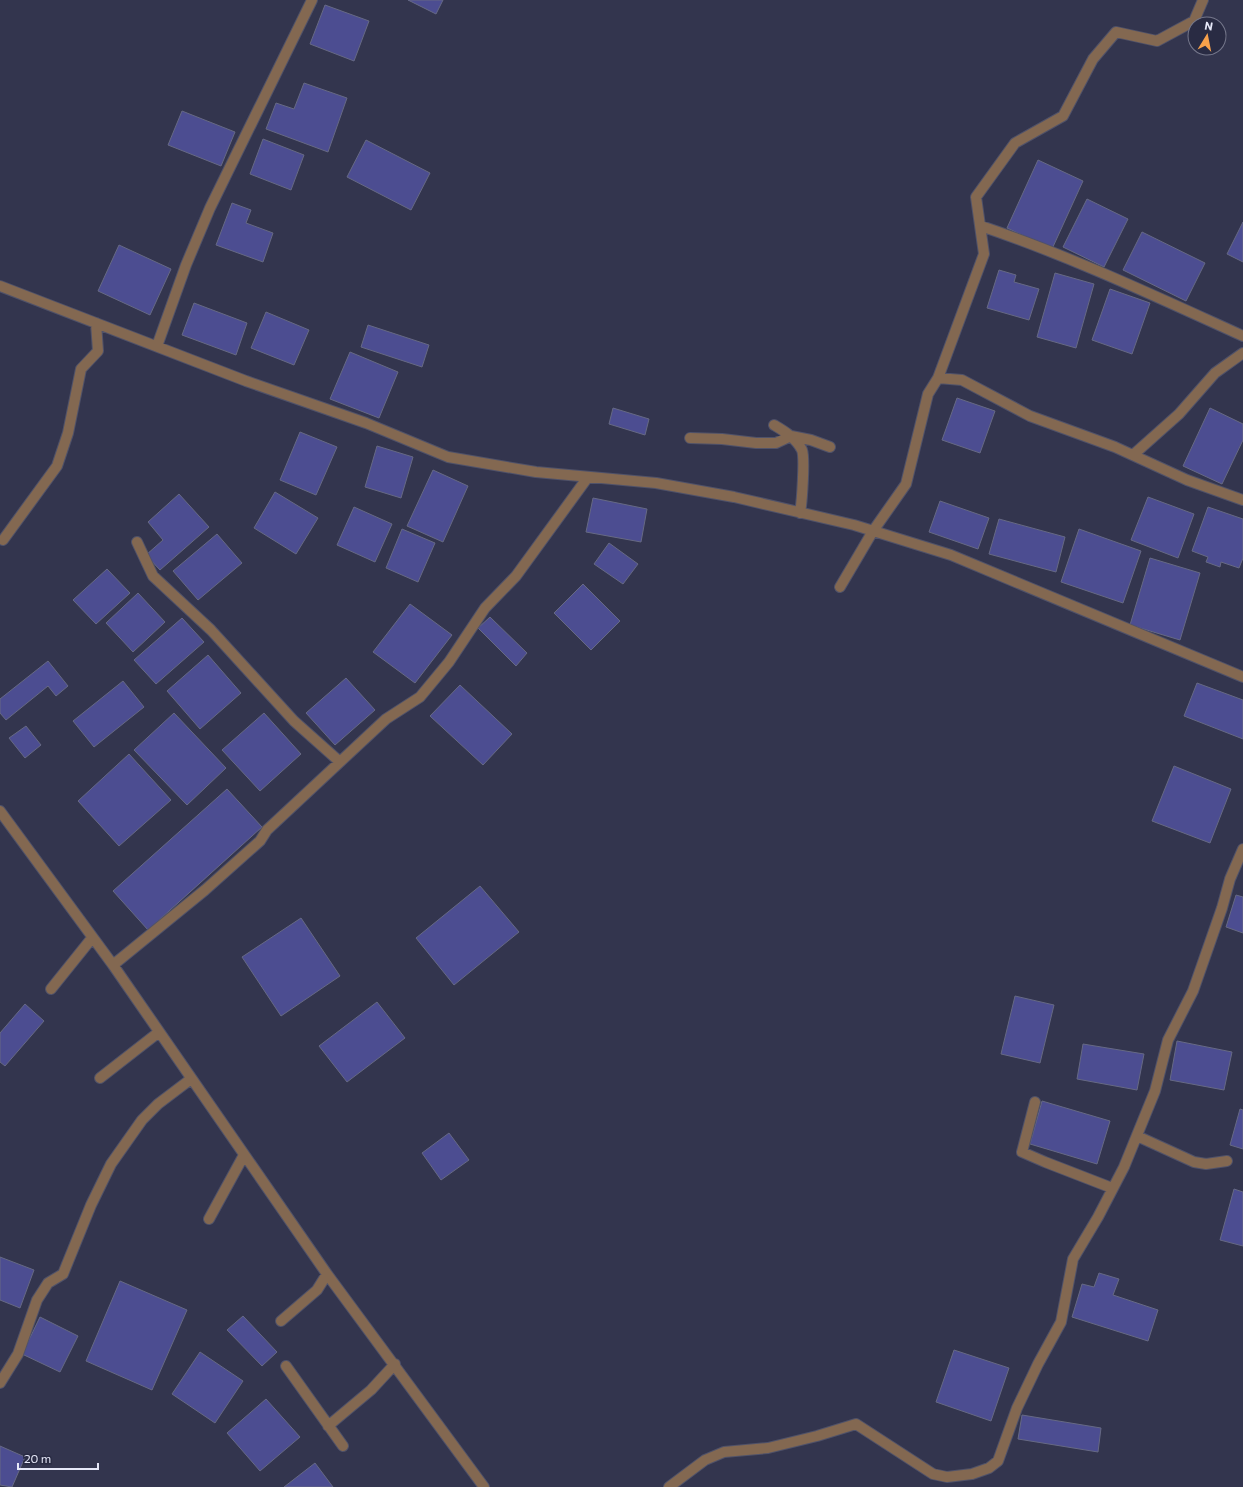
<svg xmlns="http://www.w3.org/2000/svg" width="1243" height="1487" font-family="Commissioner,sans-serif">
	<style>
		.building { fill: #4c4d91; stroke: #666984 }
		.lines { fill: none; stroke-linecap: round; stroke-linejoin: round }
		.minor-casing { stroke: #505269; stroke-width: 12 }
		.minor { stroke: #836851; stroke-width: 10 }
	</style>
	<rect width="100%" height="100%" fill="#33354e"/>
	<path class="building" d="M408,0h35l-7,14z
		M325,5l44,16 -15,40 -44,-17z
		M304,83l43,15 -19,54 -62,-23 10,-26 18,6z
		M182,111l53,21 -14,34 -53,-21z
		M263,139l41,16 -13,35 -41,-16z
		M366,140l64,33 -19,37 -64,-33z
		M1038,160l45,21 -31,68 -45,-21z
		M1087,199l41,20 -24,48 -41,-20z
		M232,203l19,7 -5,13 27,10 -10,29 -47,-17z
		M1243,222v40l-16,-8z
		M1142,232l63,31 -19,38 -63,-31z
		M119,245l52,24 -21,46 -52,-24z
		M999,270l17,5 -2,7 25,7 -10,31 -42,-12z
		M1055,273l39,11 -18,64 -39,-11z
		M1110,289l40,14 -18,51 -40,-14z
		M194,303l53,20 -11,32 -54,-20z
		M266,312l43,18 -15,35 -43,-17z
		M368,325l61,20 -7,22 -61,-20z
		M350,352l48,20 -19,46 -49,-19z
		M957,398l38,13 -15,42 -38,-13z
		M613,408l36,11 -4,16 -36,-11z
		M1210,408l33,16v16l-21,44 -39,-18z
		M300,432l37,15 -21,48 -36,-15z
		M377,446l36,11 -12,41 -36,-11z
		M433,470l35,16 -25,56 -36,-16z
		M275,492l43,26 -22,36 -42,-26z
		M179,494l30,33 -49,43 -14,-15 17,-15 -15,-18z
		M1148,497l46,17 -16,44 -47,-18z
		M593,498l54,11 -6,33 -55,-10z
		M940,501l49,17 -11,31 -49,-17z
		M354,507l38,17 -17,38 -38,-17z
		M1208,507l35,12v39l-4,10 -18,-6 -1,5 -14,-5 2,-5 -16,-6z
		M999,519l66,18 -9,35 -67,-18z
		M402,529l33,14 -17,39 -32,-14z
		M1079,529l62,22 -18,52 -62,-21z
		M217,534l25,29 -44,37 -25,-29z
		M609,543l29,21 -15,20 -29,-20z
		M1150,558l50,15 -20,67 -50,-15z
		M107,569l23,24 -34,31 -23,-24z
		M583,584l37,37 -29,29 -37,-37z
		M138,593l27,29 -32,30 -27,-29z
		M410,604l42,31 -37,48 -42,-31z
		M490,617l37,36 -11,13 -38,-38z
		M182,618l22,24 -48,42 -22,-24z
		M208,655l33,38 -41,36 -33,-38z
		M48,661l20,25 -12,10 -8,-10 -42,34 -6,-7v-14z
		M346,678l29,32 -40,35 -29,-32z
		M123,681l21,26 -50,40 -21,-26z
		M1197,683l46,17v39l-59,-23z
		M460,685l52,49 -29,31 -53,-49z
		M174,713l52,55 -39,37 -53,-55z
		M264,713l37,41 -41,37 -38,-41z
		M26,726l15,19 -16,13 -16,-20z
		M129,754l42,46 -52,46 -41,-45z
		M1174,766l57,23 -21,54 -58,-22z
		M227,789l35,38 -114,103 -35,-39z
		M480,886l39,46 -65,53 -38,-47z
		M1236,895l7,2v36l-17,-6z
		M301,918l39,58 -59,40 -39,-59z
		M1015,996l39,9 -14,58 -39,-9z
		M377,1002l28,36 -58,44 -28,-36z
		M25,1004l19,17 -39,45 -5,-4v-29z
		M1177,1041l55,11 -8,38 -54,-10z
		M1083,1044l61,10 -7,36 -60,-11z
		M1042,1101l68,20 -13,43 -67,-20z
		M1240,1109l3,1v39l-13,-4z
		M449,1133l20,27 -28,20 -19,-27z
		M1234,1189l9,3v54l-23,-6z
		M0,1257l34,13 -14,38 -20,-8z
		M1099,1273l20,6 -6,16 45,15 -10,31 -76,-24 10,-33 12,3z
		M120,1281l67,29 -35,80 -66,-29z
		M243,1316l34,36 -15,14 -35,-36z
		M40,1317l38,19 -18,36 -38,-18z
		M954,1350l55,18 -18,53 -55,-19z
		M200,1352l43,29 -28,42 -43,-29z
		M266,1399l34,38 -40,34 -33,-38z
		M1022,1415l79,13 -3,24 -80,-13z
		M0,1446l25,11 -13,30 -12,-2z
		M315,1463l18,24h-49z"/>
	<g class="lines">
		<g class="minor-casing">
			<path id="minor" d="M981,226c89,30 176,71 262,110
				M0,286l246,95 120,42 82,34 88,15 120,11 78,14 120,28 97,30 292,122
				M157,346l29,-81 24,-57 102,-208
				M938,378l24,2 68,36 85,31 72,33 56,20
				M774,425c10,6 22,13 28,25 3,8 0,52 -2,63
				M690,438l32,1 34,4h20l15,-7 20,4 19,7
				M1133,455l46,-41 36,-41 28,-20
				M3,540l54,-74 11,-33 13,-64 17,-18 -2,-28
				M137,542l16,34 58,54 83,91 46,41
				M840,587l33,-56 33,-47 22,-90 10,-16 46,-124 -8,-57 39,-54 48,-27 30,-57 23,-27 41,9 37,-20 9,-21
				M0,811l113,154 214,309 157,213
				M113,965l92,-75 55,-49 7,-11 119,-111 34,-22 29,-35 36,-54 31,-32 72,-99
				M51,989l41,-51
				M100,1078l59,-46
				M1035,1102l-13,50 23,10 67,26
				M1137,1136l57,26 12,2 21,-3
				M209,1219l35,-64
				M281,1321l36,-31 10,-16
				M286,1366l57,80
				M0,1383l18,-29 19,-54 11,-17 15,-9 28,-69 20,-41 31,-44 16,-16 33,-25
				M328,1426l43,-36 24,-26
				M669,1487l36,-27 19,-8 44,-4 49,-12 39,-12 77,50 14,3 25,-3 17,-6 9,-7 19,-53 21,-44 23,-42 12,-63 25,-42 26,-50 31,-76 13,-51 25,-49 29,-83 8,-29 13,-30"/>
		</g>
		<use href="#minor" class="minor"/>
	</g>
	<g transform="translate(1207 36) rotate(10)"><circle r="19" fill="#292b43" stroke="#75778b"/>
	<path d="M0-3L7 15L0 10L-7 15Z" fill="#f8a14b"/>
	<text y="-6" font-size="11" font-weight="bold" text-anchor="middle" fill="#e6e8f8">N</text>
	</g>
	<path d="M18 1463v6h80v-6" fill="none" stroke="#e6e8f8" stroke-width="2"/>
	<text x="24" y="1463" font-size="12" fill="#e6e8f8" stroke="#292b43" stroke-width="3" paint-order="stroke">20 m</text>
</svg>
